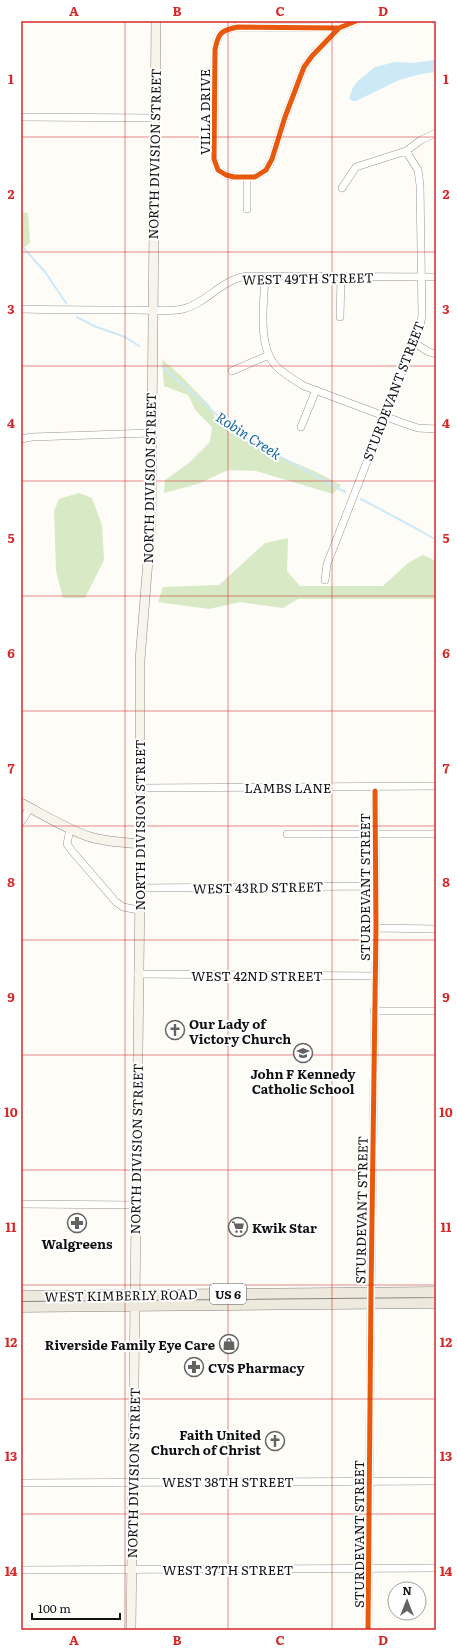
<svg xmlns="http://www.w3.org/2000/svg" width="457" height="1651" font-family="Literata,serif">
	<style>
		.forest { fill: #d8eac5 }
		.water { fill: #cde8f7 }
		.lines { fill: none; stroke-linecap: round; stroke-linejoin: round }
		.stream { stroke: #cde8f7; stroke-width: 2 }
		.street-casing { stroke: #979795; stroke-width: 8 }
		.secondary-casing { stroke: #8e8d8b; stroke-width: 10 }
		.primary-casing { stroke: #858482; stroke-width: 11 }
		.street { stroke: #fffffe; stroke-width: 7 }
		.secondary { stroke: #f6f4eb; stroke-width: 9 }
		.primary { stroke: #ede9dc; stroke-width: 10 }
		.cycleway-casing { stroke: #fff; stroke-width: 8 }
		.cycleway { stroke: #e8590c; stroke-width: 5 }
		.grid { fill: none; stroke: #d62828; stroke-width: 1; stroke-opacity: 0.55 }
		.labels { text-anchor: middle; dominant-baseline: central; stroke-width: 4; stroke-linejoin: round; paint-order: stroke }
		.shield { fill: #fff; stroke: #585858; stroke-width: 1 }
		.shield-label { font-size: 12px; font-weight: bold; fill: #111 }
		.street-label { font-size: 13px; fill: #111; stroke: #fff }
		.poi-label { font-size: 13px; font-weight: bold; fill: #111; stroke: #fff; text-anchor: start }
		.water-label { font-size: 14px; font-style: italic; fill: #1768a6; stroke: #fff }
		.neatline { fill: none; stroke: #d62828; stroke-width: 1.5 }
		.grid-label { font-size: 13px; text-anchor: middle; font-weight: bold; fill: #d62828 }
	</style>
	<rect width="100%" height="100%" fill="#fdfcf7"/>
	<path class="forest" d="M21,212l7,1 2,30 -9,7z
		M162,359l19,17 29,30 6,14 35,24 63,27 27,14 -8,9 -77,-23 -28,-1 -30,14 -34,9 1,-13 24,-17 21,-21 2,-15 -16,-16 -8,-16 -24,-9z
		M79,493l13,5 10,27 2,35 -19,38h-22l-7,-27 -2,-60 5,-12z
		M288,538l-1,33 13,15h83l25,-23 15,-8 13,6v38h-138l-15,9 -43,-6 -31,7 -51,-7 5,-15 56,-2 46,-42z"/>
	<path class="water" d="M435,60l1,12 -15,2 -22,6 -43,21h-4l-3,-3 4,-11 5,-6 17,-14 20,-5 17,1z"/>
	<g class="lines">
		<path class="stream" d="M21,245l24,27 21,31
			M77,317l17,9 31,11 14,9
			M162,366l65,58 21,15 97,53
			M361,499l58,31 17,10"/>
		<g class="street-casing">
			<path id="street" d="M339,28l-101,-1c-17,3 -20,6 -23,23l-1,109 4,11 8,5 8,2h21l11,-7 6,-11 13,-42 19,-50 8,-11 27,-28 17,-7
				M21,117l134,1
				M247,177v32
				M342,188l14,-21 50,-16 15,-11 15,-7
				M265,276c-1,26 -8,70 11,90 8,8 18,14 28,20l99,37 15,5 18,1
				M21,309c39,1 77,1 116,1 15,0 32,2 46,-1 24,-6 40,-31 65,-33l188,1
				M340,317l1,-40
				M414,343l15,9 7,2
				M232,371l37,-16
				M301,427l15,-37
				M21,439l11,-2 119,-4
				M325,580l2,-16 93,-238 2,-10 -2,-131 -2,-15 -12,-19
				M140,788l296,-2
				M21,822l9,-14
				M70,829l-3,15 5,7 44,51 7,5 16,3
				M287,834h149
				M140,888l236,-2
				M376,928l60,1
				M138,974l237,2
				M374,1011h62
				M21,1204l115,1
				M21,1483l415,-2
				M21,1570l415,-2
				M368,1630l3,-338 5,-364 -1,-137"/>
		</g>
		<g class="secondary-casing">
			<path id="secondary" d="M21,803c23,12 45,26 69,34 16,5 33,5 49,7
				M131,1630l9,-742v-228l11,-137 5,-502"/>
		</g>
		<g class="primary-casing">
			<path id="primary" d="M21,1296l415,-4
				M21,1307l415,-4"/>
		</g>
		<use href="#street" class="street"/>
		<use href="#secondary" class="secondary"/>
		<use href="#primary" class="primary"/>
		<g class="cycleway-casing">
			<path id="cycleway" d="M339,28l-101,-1c-17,3 -20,6 -23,23l-1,109 4,11 8,5 8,2h21l11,-7 6,-11 13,-42 19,-50 8,-11 27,-28 17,-7
				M368,1630l3,-338 5,-364 -1,-137"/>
		</g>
		<use href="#cycleway" class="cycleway"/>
	</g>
	<path class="grid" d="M125,21v1609M228,21v1609M332,21v1609M21,137h415M21,252h415M21,366h415M21,481h415M21,596h415M21,711h415M21,826h415M21,940h415M21,1055h415M21,1170h415M21,1285h415M21,1399h415M21,1514h415"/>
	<defs>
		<g id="church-ring" transform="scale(1)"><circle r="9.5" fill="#fff" stroke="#646362" stroke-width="1.5"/><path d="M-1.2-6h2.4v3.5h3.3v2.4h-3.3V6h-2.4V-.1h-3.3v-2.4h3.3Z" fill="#646362"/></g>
		<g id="school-ring" transform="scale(1)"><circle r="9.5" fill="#fff" stroke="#646362" stroke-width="1.5"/><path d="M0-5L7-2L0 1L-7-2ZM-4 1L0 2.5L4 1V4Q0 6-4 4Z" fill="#646362"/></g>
		<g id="pharmacy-ring" transform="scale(1)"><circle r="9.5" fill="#fff" stroke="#646362" stroke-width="1.5"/><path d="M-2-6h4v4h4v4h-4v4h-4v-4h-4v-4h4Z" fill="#646362"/></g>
		<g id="supermarket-ring" transform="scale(1)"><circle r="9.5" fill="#fff" stroke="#646362" stroke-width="1.5"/><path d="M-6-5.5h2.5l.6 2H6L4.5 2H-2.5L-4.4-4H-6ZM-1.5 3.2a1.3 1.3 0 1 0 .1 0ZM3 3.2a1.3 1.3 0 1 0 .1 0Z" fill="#646362"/></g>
		<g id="shop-ring" transform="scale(1)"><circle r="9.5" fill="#fff" stroke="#646362" stroke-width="1.5"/><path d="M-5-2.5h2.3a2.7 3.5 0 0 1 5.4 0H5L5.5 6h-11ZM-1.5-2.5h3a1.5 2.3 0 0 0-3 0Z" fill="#646362"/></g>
	</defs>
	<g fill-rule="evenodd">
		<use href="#church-ring" x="175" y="1030"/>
		<use href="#school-ring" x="303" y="1053"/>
		<use href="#pharmacy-ring" x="77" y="1223"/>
		<use href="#supermarket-ring" x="238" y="1227"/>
		<use href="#shop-ring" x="229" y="1344"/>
		<use href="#pharmacy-ring" x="194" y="1367"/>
		<use href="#church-ring" x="275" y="1441"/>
	</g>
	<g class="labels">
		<rect class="shield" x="210" y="1284" width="36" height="20" rx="3"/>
		<g class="shield-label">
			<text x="228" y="1294">US 6</text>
		</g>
		<g class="street-label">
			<text transform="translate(204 112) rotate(-90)">VILLA DRIVE</text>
			<text transform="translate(154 154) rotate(-89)">NORTH DIVISION STREET</text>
			<text transform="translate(308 278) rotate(-1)">WEST 49TH STREET</text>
			<text transform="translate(393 391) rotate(-69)">STURDEVANT STREET</text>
			<text transform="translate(149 478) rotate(-89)">NORTH DIVISION STREET</text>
			<text x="288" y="787">LAMBS LANE</text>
			<text transform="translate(139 825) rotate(-90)">NORTH DIVISION STREET</text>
			<text transform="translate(258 887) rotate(-1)">WEST 43RD STREET</text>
			<text transform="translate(364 887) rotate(-90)">STURDEVANT STREET</text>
			<text x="257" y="975">WEST 42ND STREET</text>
			<text transform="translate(136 1149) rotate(-89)">NORTH DIVISION STREET</text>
			<text transform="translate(361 1210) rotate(-89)">STURDEVANT STREET</text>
			<text transform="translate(121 1295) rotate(-1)">WEST KIMBERLY ROAD</text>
			<text transform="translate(133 1473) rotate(-89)">NORTH DIVISION STREET</text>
			<text x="228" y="1481">WEST 38TH STREET</text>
			<text transform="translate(358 1534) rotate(-90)">STURDEVANT STREET</text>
			<text x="228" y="1569">WEST 37TH STREET</text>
		</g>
		<g class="poi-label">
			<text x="189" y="1023">Our Lady of<tspan x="189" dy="15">Victory Church</tspan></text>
			<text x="303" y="1073" text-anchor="middle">John F Kennedy<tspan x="303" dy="15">Catholic School</tspan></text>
			<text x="252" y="1227">Kwik Star</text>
			<text x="77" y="1243" text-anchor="middle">Walgreens</text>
			<text x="215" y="1344" text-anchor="end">Riverside Family Eye Care</text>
			<text x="208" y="1367">CVS Pharmacy</text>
			<text x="261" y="1434" text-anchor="end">Faith United<tspan x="261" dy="15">Church of Christ</tspan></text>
		</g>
		<g class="water-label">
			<text transform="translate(249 435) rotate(33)">Robin Creek</text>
		</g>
	</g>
	<rect width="457" height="1651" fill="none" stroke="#ffffff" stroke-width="44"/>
	<g transform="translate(407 1601)"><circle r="19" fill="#ffffff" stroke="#a0a0a0"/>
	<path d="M0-3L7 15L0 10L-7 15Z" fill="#646362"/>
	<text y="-6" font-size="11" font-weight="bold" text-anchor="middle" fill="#111111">N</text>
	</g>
	<path d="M32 1613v6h88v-6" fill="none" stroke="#111111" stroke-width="2"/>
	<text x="38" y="1613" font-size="12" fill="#111111" stroke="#ffffff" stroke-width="3" paint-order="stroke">100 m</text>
	<rect x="22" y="22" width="413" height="1607" class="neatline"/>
	<g class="grid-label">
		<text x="74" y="16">A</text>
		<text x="177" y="16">B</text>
		<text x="280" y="16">C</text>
		<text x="383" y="16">D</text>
		<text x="11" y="84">1</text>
		<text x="446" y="84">1</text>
		<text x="11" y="199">2</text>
		<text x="446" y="199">2</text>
		<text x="11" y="314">3</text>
		<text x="446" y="314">3</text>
		<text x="11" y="428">4</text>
		<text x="446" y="428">4</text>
		<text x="11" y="543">5</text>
		<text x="446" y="543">5</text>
		<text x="11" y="658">6</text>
		<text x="446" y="658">6</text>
		<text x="11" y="773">7</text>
		<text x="446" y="773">7</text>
		<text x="11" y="887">8</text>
		<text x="446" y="887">8</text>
		<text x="11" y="1002">9</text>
		<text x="446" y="1002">9</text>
		<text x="11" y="1117">10</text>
		<text x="446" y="1117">10</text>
		<text x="11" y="1232">11</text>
		<text x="446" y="1232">11</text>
		<text x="11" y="1347">12</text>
		<text x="446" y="1347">12</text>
		<text x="11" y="1461">13</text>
		<text x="446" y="1461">13</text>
		<text x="11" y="1576">14</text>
		<text x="446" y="1576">14</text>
		<text x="74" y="1645">A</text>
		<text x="177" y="1645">B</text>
		<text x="280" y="1645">C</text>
		<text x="383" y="1645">D</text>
	</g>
</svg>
